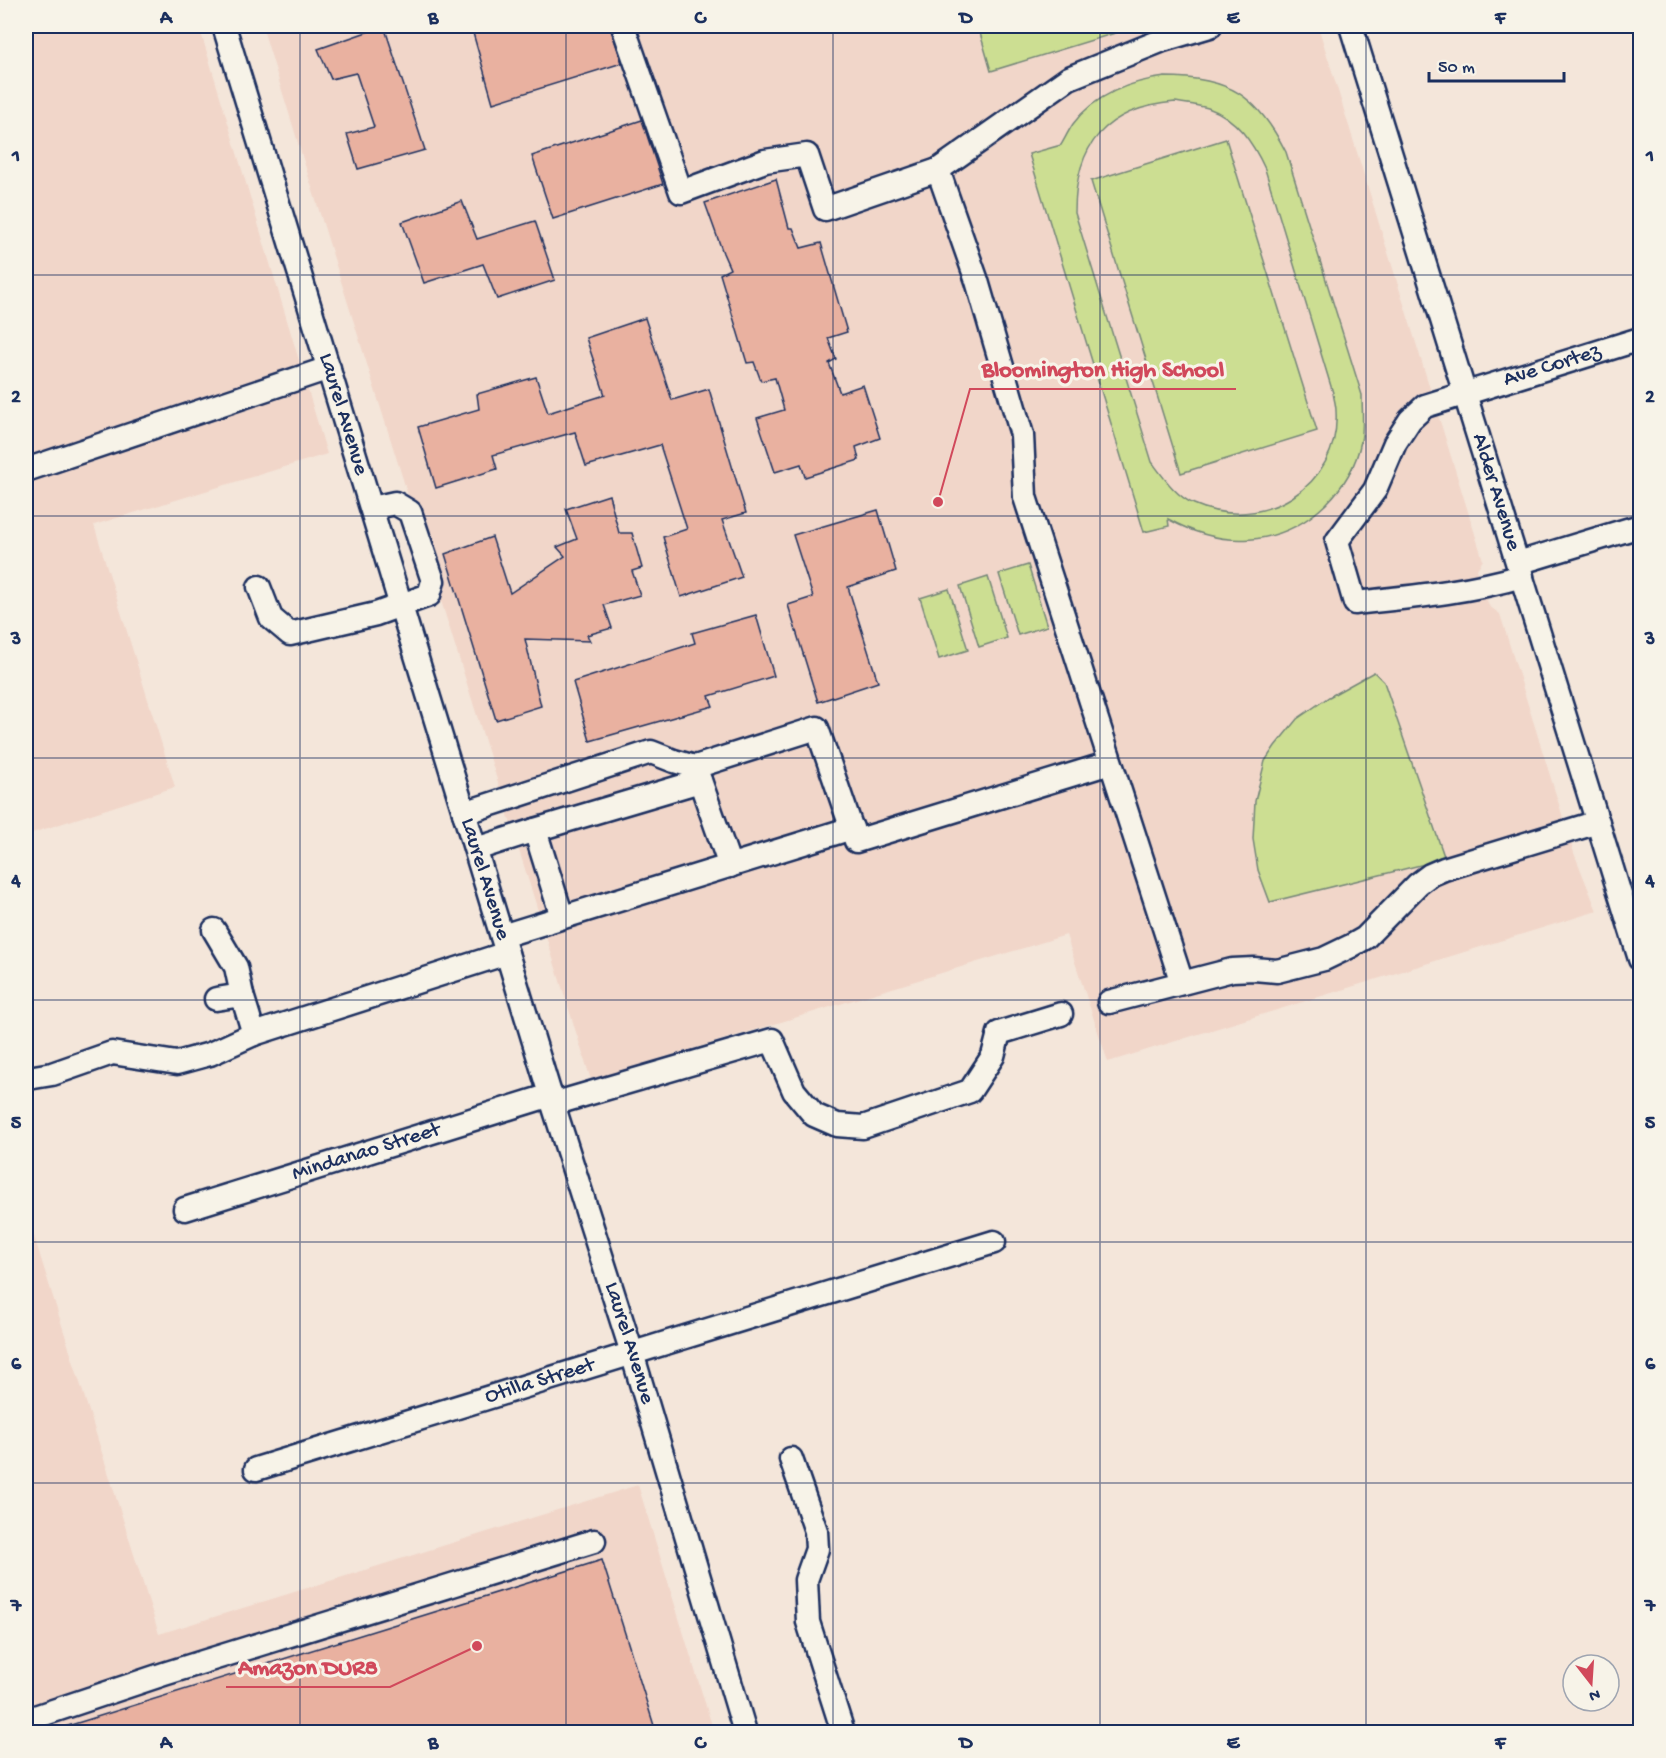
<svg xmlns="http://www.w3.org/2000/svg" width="1666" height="1758" font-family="'Gochi Hand',sans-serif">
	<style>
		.built { fill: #f1d6c9 }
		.green { fill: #ccde92; stroke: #748678; stroke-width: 1.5; fill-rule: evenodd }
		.building { fill: #e9b1a0; stroke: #1b2f5e; stroke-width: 1.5 }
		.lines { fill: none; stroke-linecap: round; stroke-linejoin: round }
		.minor-casing { stroke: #1b2f5e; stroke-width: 27 }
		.minor { stroke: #f7f3e8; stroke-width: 22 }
		.grid { fill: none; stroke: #1b2f5e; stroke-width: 1.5; stroke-opacity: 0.55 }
		.labels { text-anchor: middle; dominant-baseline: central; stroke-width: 6; stroke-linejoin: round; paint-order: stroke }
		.street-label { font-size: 22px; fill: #1b2f5e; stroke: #f7f3e8 }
		.leader { fill: none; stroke: #d1495b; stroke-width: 2 }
		.callout-dot { fill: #d1495b; stroke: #f7f3e8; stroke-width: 2 }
		.callout-label { font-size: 24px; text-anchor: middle; font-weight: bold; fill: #d1495b; stroke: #f7f3e8; stroke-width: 6; stroke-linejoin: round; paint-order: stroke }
		.neatline { fill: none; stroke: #1b2f5e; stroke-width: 2 }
		.grid-label { font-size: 20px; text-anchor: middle; font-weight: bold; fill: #1b2f5e }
	</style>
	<rect width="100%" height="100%" fill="#f4e6da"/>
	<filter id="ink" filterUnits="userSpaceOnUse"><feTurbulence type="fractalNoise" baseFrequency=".0167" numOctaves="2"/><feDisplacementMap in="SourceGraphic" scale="12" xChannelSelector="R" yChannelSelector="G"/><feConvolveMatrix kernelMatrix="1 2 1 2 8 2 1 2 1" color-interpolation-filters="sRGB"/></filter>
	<g filter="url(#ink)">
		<path class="built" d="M26,26h173l128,428 -233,71 81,262 -149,48z
			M262,26h1056l165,534 -6,9 12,37 11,8 74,239 23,58 -489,151 -42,-127 -475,145 -261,-834z
			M26,1211l133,423 479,-149 76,247h-688z"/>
		<path class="green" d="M978,26h160l-147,45z
			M1165,77c64,0 92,18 121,75l76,243c0,15 2,31 -1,46 -5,26 -17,45 -35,63 -46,44 -104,45 -158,15l1,7 -25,6 -115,-378 32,-9c4,-7 8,-15 12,-21 21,-29 58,-43 92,-47zM1175,102c11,2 22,3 33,6 29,10 45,35 57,61l68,224c1,6 3,12 3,18 5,76 -75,123 -142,93 -18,-8 -30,-26 -42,-42l-77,-249c0,-69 31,-105 100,-111z
			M1226,139l91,292 -136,42 -90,-292z
			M1028,565l19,61 -29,9 -19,-61z
			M988,577l19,61 -28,9 -19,-61z
			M949,589l19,61 -29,9 -19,-61z
			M1374,672l10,10 61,177 -175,43 -12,-32 -5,-31 2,-38 10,-40 10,-15 22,-27 32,-22z"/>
		<path class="building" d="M384,26l41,124 -67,19 -11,-35 27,-7 -18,-54 -25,6 -13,-30z
			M471,26h139l12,37 -129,40z
			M642,120l21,64 -110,35 -21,-63z
			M776,179l13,49h4l8,20 20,-5 26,89 -19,6 8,21 -7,4 11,30 23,-8 17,53 -24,9 3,13 -54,17 -4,-13 -26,8 -18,-54 27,-8 -9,-32 -14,3 -7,-19 -7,1 -27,-89 10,-5 -7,-16 -18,-50z
			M462,201l15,38 58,-18 20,59 -58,19 -14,-35 -59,19 -22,-61z
			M645,318l27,82 37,-11 37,124 -24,7 20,57 -61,20 -18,-60 24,-8 -27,-84 -74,21 -11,-34 -82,23 4,14 -61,19 -18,-61 61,-18 -2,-15 59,-17 12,36 57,-18 -19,-57z
			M609,495l10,38h13l10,35 -10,3 8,24 -36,10 8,23 -25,7 3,6 -65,-2 16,67 -45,14 -51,-166 47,-17 18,56 55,-37 -8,-9 20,-8 -11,-30z
			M878,510l18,61 -48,16 30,95 -60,20 -30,-97 25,-8 -20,-62z
			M756,615l18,61 -65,20 4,10 -123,35 -17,-59 122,-39 -3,-10z
			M602,1560l54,172h-597l-1,-3z"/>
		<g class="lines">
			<g class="minor-casing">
				<g id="minor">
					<path id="s1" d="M224,26l329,1078 79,249 113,379"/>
					<path d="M623,26l58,166 84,-31 42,-6 18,54 113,-39 39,111 45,154 3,62 157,486"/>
					<path id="s2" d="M1351,26l289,933"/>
					<path d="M938,170l131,-92 94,-38 47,-14"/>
					<path d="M26,470l303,-102"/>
					<path d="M1518,563l122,-37"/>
					<path id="s3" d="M1522,576c-54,16 -111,21 -167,27l-18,-62 38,-51 20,-47 15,-23 15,-14 215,-67"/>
					<path d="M259,587l12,31 19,16 86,-20 53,-19 4,-14 -23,-69 -15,-9 -23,5"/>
					<path d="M696,769l34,97"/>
					<path d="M464,813l187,-61 23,9 21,6 122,-39 39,113 254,-78"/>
					<path d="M535,830l165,-49"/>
					<path d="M476,849l59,-19 27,87"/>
					<path d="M214,930l22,37 6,28 12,39"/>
					<path d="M502,936l350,-108"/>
					<path d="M216,999l26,-4"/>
					<path d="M1109,1002l123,-32 22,-1 23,2 47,-12 27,-13 14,-8 53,-54 12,-9 14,-6 154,-47"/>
					<path d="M34,1077l18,-3 60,-21 65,10 33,-9 44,-20 253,-81"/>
					<path d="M553,1104l219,-64 22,51 20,24 23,10 26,2 107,-36 23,-35 6,-23 62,-19"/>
					<path id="s4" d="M185,1209l366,-114"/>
					<path d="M791,1459l25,72 1,18 -11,31 2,42 35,110"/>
					<path id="s5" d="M256,1469l738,-227"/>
					<path d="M26,1720l138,-46 430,-133"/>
				</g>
			</g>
			<use href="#minor" class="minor"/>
		</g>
	</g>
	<path class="grid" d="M300,26v1706M566,26v1706M833,26v1706M1100,26v1706M1366,26v1706M26,275h1614M26,516h1614M26,758h1614M26,1000h1614M26,1242h1614M26,1483h1614"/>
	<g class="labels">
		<g class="street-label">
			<text stroke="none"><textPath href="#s3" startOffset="530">Ave Cortez</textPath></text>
			<text stroke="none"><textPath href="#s1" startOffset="406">Laurel Avenue</textPath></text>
			<text stroke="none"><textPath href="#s2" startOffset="488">Alder Avenue</textPath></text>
			<text stroke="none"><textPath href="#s1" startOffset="892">Laurel Avenue</textPath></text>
			<text stroke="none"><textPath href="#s4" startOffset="190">Mindanao Street</textPath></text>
			<text stroke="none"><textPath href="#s1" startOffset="1378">Laurel Avenue</textPath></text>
			<text stroke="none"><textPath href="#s5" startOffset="297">Otilla Street</textPath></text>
		</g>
	</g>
	<path class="leader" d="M938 502L970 389H1236M477 1646L390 1687H226"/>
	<g class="callout-dot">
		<circle cx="938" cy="502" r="6"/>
		<circle cx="477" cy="1646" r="6"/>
	</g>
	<g class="callout-label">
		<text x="1103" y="376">Bloomington High School</text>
		<text x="308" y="1674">Amazon DUR8</text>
	</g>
	<rect width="1666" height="1758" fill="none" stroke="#f7f3e8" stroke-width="66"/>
	<g transform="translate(1591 1683) rotate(163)"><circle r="28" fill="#f7f3e8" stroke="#9fa5b1" stroke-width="1.5"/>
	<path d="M0-4.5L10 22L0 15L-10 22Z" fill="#d1495b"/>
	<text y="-9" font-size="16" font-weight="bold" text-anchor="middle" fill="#1b2f5e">N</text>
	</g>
	<path d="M1429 72v9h135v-9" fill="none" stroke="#1b2f5e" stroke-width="3"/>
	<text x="1438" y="72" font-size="18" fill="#1b2f5e" stroke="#f7f3e8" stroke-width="4.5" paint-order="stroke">50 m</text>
	<rect x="33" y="33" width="1600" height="1692" class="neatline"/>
	<g class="grid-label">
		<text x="166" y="23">A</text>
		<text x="433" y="23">B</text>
		<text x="700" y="23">C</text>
		<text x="966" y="23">D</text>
		<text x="1233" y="23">E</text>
		<text x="1500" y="23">F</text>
		<text x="16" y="161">1</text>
		<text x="1650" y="161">1</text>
		<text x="16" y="402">2</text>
		<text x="1650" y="402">2</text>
		<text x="16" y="644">3</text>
		<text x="1650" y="644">3</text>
		<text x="16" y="886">4</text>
		<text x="1650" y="886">4</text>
		<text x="16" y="1128">5</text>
		<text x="1650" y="1128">5</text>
		<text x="16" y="1369">6</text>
		<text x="1650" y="1369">6</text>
		<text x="16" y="1611">7</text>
		<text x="1650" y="1611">7</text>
		<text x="166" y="1748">A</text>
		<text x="433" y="1748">B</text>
		<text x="700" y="1748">C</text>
		<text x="966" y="1748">D</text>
		<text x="1233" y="1748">E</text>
		<text x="1500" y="1748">F</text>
	</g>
</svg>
